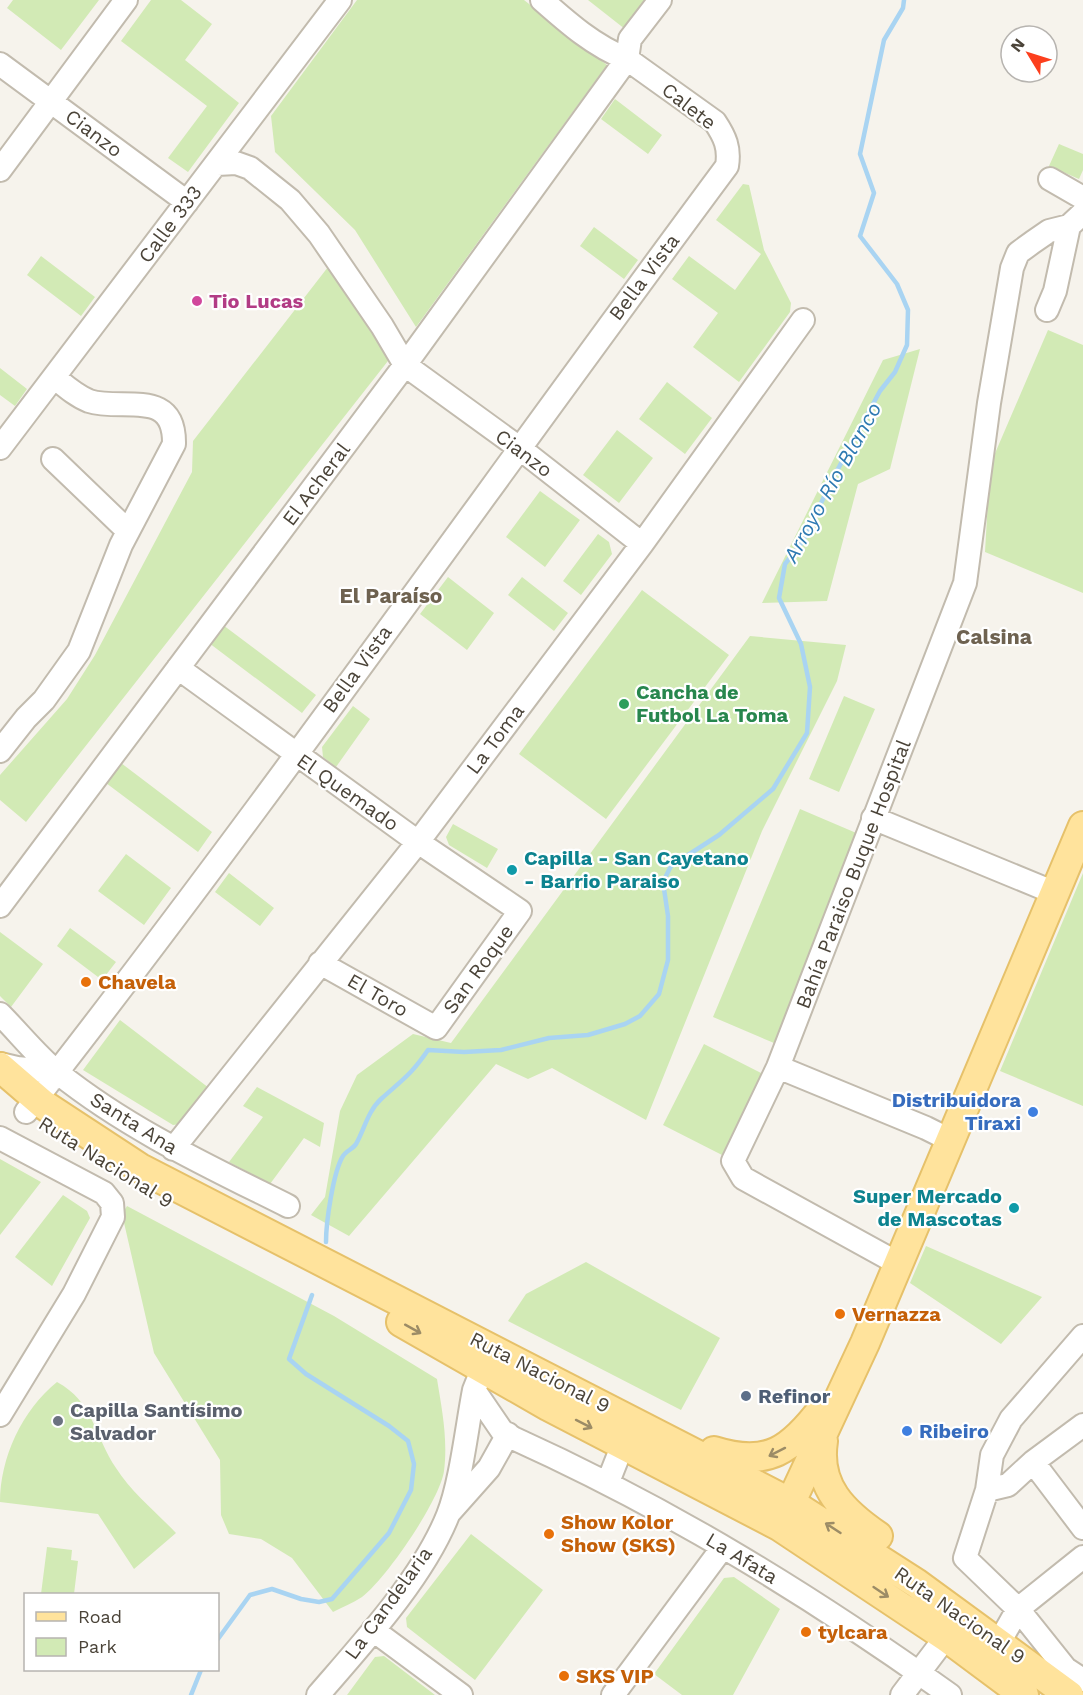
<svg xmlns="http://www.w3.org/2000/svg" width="1083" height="1695" font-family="'Work Sans',sans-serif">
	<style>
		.green { fill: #d2eab5 }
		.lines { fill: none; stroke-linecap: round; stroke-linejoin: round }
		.stream { stroke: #a9d4f2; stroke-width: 4.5 }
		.minor-casing { stroke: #c2bbae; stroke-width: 26 }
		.major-casing { stroke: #e6c16a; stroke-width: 32 }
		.minor { stroke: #fff; stroke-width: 22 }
		.major { stroke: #ffe39c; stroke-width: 28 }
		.oneway { stroke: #9c8c66 }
		.hotel-dot { fill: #d1479c; stroke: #fff; stroke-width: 2 }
		.leisure-dot { fill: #2e9e5b; stroke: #fff; stroke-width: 2 }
		.culture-dot { fill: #0f9aa8; stroke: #fff; stroke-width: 2 }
		.food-dot { fill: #e8710a; stroke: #fff; stroke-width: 2 }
		.shop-dot { fill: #3f7fe0; stroke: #fff; stroke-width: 2 }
		.service-dot { fill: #5c6f8a; stroke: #fff; stroke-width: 2 }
		.worship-dot { fill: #6b7280; stroke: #fff; stroke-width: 2 }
		.labels { text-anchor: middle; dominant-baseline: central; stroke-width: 4.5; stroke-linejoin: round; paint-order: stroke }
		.street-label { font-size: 20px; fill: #4b4439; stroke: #fff }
		.hotel-label { font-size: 20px; font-weight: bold; fill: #b23c85; stroke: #fff; text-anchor: start }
		.leisure-label { font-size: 20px; font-weight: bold; fill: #27864d; stroke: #fff; text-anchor: start }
		.culture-label { font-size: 20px; font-weight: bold; fill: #0d838f; stroke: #fff; text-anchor: start }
		.food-label { font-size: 20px; font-weight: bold; fill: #c56008; stroke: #fff; text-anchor: start }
		.shop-label { font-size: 20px; font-weight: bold; fill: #366cbe; stroke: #fff; text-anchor: end }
		.service-label { font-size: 20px; font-weight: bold; fill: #4e5e75; stroke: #fff; text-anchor: start }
		.worship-label { font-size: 20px; font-weight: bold; fill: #5b616d; stroke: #fff; text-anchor: start }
		.water-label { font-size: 21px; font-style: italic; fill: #2e7ab2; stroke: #fff }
		.neighbourhood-label { font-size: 21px; font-weight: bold; fill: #6e6250; stroke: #fff }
	</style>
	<rect width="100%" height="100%" fill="#f6f3ec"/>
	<path class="green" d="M13,0h86l-38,50 -54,-42z
		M151,0h30l31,24 -27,36 54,43 -51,69 -20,-14 39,-52 -86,-65z
		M357,0h167l83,65 -191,262 -61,-97 -80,-78 -4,-36z
		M588,0h67l-25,33z
		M615,99l47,36 -14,19 -47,-35z
		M1059,144l24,10v16l-4,9 -30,-13z
		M743,184l6,1 15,65 27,53 -1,9 -51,70 -46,-35 25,-34 -46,-34 17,-23 46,34 26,-36 -45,-34z
		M594,227l44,33 -14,19 -44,-33z
		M41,256l54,41 -14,19 -54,-41z
		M335,258l60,94 -369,470 -26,-22v-25l67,-76 28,-44 97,-183 1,-31z
		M1048,330l35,15v248l-98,-41 5,-87z
		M920,349l-30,120 -32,15 -31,117 -65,2 121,-243z
		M0,368l27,21 -12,17 -15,-11z
		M667,382l45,36 -27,36 -46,-35z
		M617,430l36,28 -34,45 -36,-28z
		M540,491l40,29 -35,47 -39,-30z
		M598,534l11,8 3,12 -31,41 -18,-14z
		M448,577l46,36 -27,37 -47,-36z
		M522,577l46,36 -14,18 -46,-36z
		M642,590l87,65 -123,164 -87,-65z
		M223,625l93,70 -14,18 -93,-70z
		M750,636l96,9 -9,36 -75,150 -116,289 -94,-52 -24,11 -32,-15 -147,172 -38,-21 14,-18 15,-86 17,-36 56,-41 38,9z
		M844,696l31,13 -36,83 -30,-13z
		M353,706l17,13 -34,48 -13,-10 -1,-10z
		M121,763l91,69 -14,20 -92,-69z
		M800,809l61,26 -87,208 -61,-26z
		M453,824l45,25 -11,19 -38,-23 -3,-8z
		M126,854l45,34 -27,37 -46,-34z
		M229,873l45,35 -14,18 -45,-34z
		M1083,873v233l-83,-35z
		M70,928l46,34 -14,18 -45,-34z
		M0,932l43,32 -32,43 -11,-11z
		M120,1020l89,68 -28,36 -8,1 -90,-55z
		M704,1044l59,30 -41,81 -59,-30z
		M257,1087l67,36 -4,24 -16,-9 -34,46 -41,-22 34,-45 -20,-11z
		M0,1159l41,23 -41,53z
		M63,1195l24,16 3,7 -38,68 -37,-29z
		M127,1206l207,110 103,63c5,31 11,60 7,92 -4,29 -58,108 -82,126 -9,6 -20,10 -29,15l-41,-54 -31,-19 -32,-5 -8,-19 -1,-55 -66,-107 -32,-139z
		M926,1246l116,51 -41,47 -91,-61z
		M586,1262l134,76 -39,72 -173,-89 18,-27z
		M57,1382c36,19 38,55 59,86 15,24 41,45 60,65l-42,36 -36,-55 -98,-12c0,-44 22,-92 57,-120z
		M471,1534l72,56 -68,90 -68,-53 -1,-9z
		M47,1547l25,3 -1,10 7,1 -4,33h-33z
		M734,1577l46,32 -47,86h-51l-28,-21 70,-96z
		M384,1656l51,39h-88l28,-38z"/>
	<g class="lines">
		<path class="stream" d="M326,1242c0,-19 7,-70 17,-86 3,-5 10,-7 13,-12 8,-14 12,-33 25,-45 21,-19 30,-24 47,-49l36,2 37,-2 48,-12 39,-3 37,-11 15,-8 19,-22 9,-34v-44l-5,-34 8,-16 48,-31 54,-46 34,-56 3,-46 -9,-43 -22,-46 6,-34 18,-23 29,-61 48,-89 15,-19 12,-27 1,-35 -11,-26 -37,-48 14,-43 -14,-39 24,-114 19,-32 1,-8
			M218,1639l32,-44 22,-6 29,10 18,3 13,-3 57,-66 22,-43 3,-26 -6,-23 -19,-15 -83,-52 -17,-15 23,-64
			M191,1695l10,-25"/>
		<g class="minor-casing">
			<path id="minor" d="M0,64l187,138
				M217,164l19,-1 14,5 40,32 29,34 63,92 23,39 113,82 124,97
				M0,170l126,-170
				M1050,179l33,19
				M1047,310l8,-19 14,-65
				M0,448l340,-448
				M53,459l75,72
				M178,668l240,174 102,69 -84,117 -116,-65
				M0,751l26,-33 18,-18 35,-49 42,-106 53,-101c1,-57 -52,-32 -85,-43 -13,-5 -24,-15 -35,-24
				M873,818l182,75
				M0,906l405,-541 222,-306 3,-20 30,-39
				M0,1014c19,19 37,42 58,59 70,56 150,93 230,133
				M0,1064l17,4 39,4 -1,6
				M778,1067l148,61 26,13
				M26,1112c242,-309 467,-631 701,-946 3,-18 -2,-29 -12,-44l-88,-63c-33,-13 -59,-36 -85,-59
				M0,1138l104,55 8,10 1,14 -39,77 -74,121
				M173,1149l245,-307 224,-298 161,-224
				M899,1264l-156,-86 -10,-17 45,-94 187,-484 24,-180 23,-135 6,-15 15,-11 16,-11 20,-5 14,-13
				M1083,1336l-72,83 -19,36 -5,35 -22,68 53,51 48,60 17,11
				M474,1390l28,41 11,7c157,71 297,157 437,257
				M1033,1462l50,66
				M608,1482l15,-38
				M987,1490l21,-5 25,-23 50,-37
				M449,1513l40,-45 19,-34
				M373,1630l88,65
				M1005,1632l13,-23 65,-52
				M318,1695c44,-51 105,-117 130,-180 13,-33 19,-89 26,-125l4,-10
				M613,1695l110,-148
				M902,1695l44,-58"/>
		</g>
		<g class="major-casing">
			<path id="major" d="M0,1067l44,38 96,63 651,335 125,80 153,112
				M401,1322l147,84 231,120 167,111 78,58
				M823,1441c-7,45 20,71 55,95
				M714,1451c54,17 77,-1 109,-43
				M783,1519l82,-176 218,-517"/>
		</g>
		<use href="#minor" class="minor"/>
		<use href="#major" class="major"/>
	</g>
	<defs><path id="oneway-shaft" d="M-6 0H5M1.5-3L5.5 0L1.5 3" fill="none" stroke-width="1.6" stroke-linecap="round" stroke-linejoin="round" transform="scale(1.5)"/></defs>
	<g class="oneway">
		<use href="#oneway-shaft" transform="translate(413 1329) rotate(29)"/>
		<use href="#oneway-shaft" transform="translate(584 1424) rotate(27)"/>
		<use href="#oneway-shaft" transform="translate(777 1452) rotate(153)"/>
		<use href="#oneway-shaft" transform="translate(833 1528) rotate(-147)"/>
		<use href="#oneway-shaft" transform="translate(881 1592) rotate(34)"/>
	</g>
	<circle class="hotel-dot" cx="197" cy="301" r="6"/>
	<circle class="leisure-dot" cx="624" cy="704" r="6"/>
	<g class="culture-dot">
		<circle cx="512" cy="870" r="6"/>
		<circle cx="1014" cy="1208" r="6"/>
	</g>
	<g class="food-dot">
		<circle cx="86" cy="982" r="6"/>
		<circle cx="840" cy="1314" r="6"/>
		<circle cx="549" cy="1534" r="6"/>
		<circle cx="806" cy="1632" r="6"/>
		<circle cx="564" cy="1676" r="6"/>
	</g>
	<g class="shop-dot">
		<circle cx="1033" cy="1112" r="6"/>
		<circle cx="907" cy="1431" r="6"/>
	</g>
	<circle class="service-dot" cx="746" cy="1396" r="6"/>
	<circle class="worship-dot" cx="58" cy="1421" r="6"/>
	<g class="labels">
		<g class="street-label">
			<text transform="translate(689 106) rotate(38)">Calete</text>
			<text transform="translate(94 133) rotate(37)">Cianzo</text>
			<text transform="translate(170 224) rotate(-53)">Calle 333</text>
			<text transform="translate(644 277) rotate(-53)">Bella Vista</text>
			<text transform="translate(524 453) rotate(37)">Cianzo</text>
			<text transform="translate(316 484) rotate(-53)">El Acheral</text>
			<text transform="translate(357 669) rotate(-54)">Bella Vista</text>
			<text transform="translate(495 739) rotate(-53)">La Toma</text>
			<text transform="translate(348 792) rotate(35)">El Quemado</text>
			<text transform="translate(853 874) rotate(-69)">Bahía Paraiso Buque Hospital</text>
			<text transform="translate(478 969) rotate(-54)">San Roque</text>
			<text transform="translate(378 995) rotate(30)">El Toro</text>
			<text transform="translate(134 1123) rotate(32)">Santa Ana</text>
			<text transform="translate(106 1162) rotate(32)">Ruta Nacional 9</text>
			<text transform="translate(540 1372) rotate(27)">Ruta Nacional 9</text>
			<text transform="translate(742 1558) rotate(31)">La Afata</text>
			<text transform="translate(388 1603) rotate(-54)">La Candelaria</text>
			<text transform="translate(960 1615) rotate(35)">Ruta Nacional 9</text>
		</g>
		<g class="hotel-label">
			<text x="209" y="301">Tio Lucas</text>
		</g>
		<g class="leisure-label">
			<text x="636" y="692">Cancha de<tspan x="636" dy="23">Futbol La Toma</tspan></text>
		</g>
		<g class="culture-label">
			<text x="524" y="858">Capilla - San Cayetano<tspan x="524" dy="23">- Barrio Paraiso</tspan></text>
			<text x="1002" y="1196" text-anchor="end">Super Mercado<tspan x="1002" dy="23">de Mascotas</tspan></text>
		</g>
		<g class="food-label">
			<text x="98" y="982">Chavela</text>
			<text x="852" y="1314">Vernazza</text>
			<text x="561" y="1522">Show Kolor<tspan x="561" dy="23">Show (SKS)</tspan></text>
			<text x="818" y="1632">tylcara</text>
			<text x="576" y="1676">SKS VIP</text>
		</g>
		<g class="shop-label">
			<text x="1021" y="1100">Distribuidora<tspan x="1021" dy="23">Tiraxi</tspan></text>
			<text x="919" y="1431" text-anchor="start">Ribeiro</text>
		</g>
		<g class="service-label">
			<text x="758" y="1396">Refinor</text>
		</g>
		<g class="worship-label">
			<text x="70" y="1410">Capilla Santísimo<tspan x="70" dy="23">Salvador</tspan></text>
		</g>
		<g class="water-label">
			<text transform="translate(832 482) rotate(-61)">Arroyo Río Blanco</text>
		</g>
		<g class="neighbourhood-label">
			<text x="391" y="595">El Paraíso</text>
			<text x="994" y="636">Calsina</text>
		</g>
	</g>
	<rect x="24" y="1593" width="195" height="78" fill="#ffffff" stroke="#b7b4b0" stroke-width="1.5"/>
	<rect x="36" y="1612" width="30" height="9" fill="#ffe39c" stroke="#b7b4b0" stroke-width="1.5"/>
	<text x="78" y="1623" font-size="18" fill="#4b4439">Road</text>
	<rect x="36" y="1638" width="30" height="18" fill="#d2eab5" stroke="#b7b4b0" stroke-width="1.5"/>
	<text x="78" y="1653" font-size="18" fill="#4b4439">Park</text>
	<g transform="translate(1029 54) rotate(308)"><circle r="28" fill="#ffffff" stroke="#b7b4b0" stroke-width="1.5"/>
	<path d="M0-4.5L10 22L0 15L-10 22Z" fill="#fc3f1d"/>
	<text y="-9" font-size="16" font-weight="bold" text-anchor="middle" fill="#4b4439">N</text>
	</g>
</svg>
